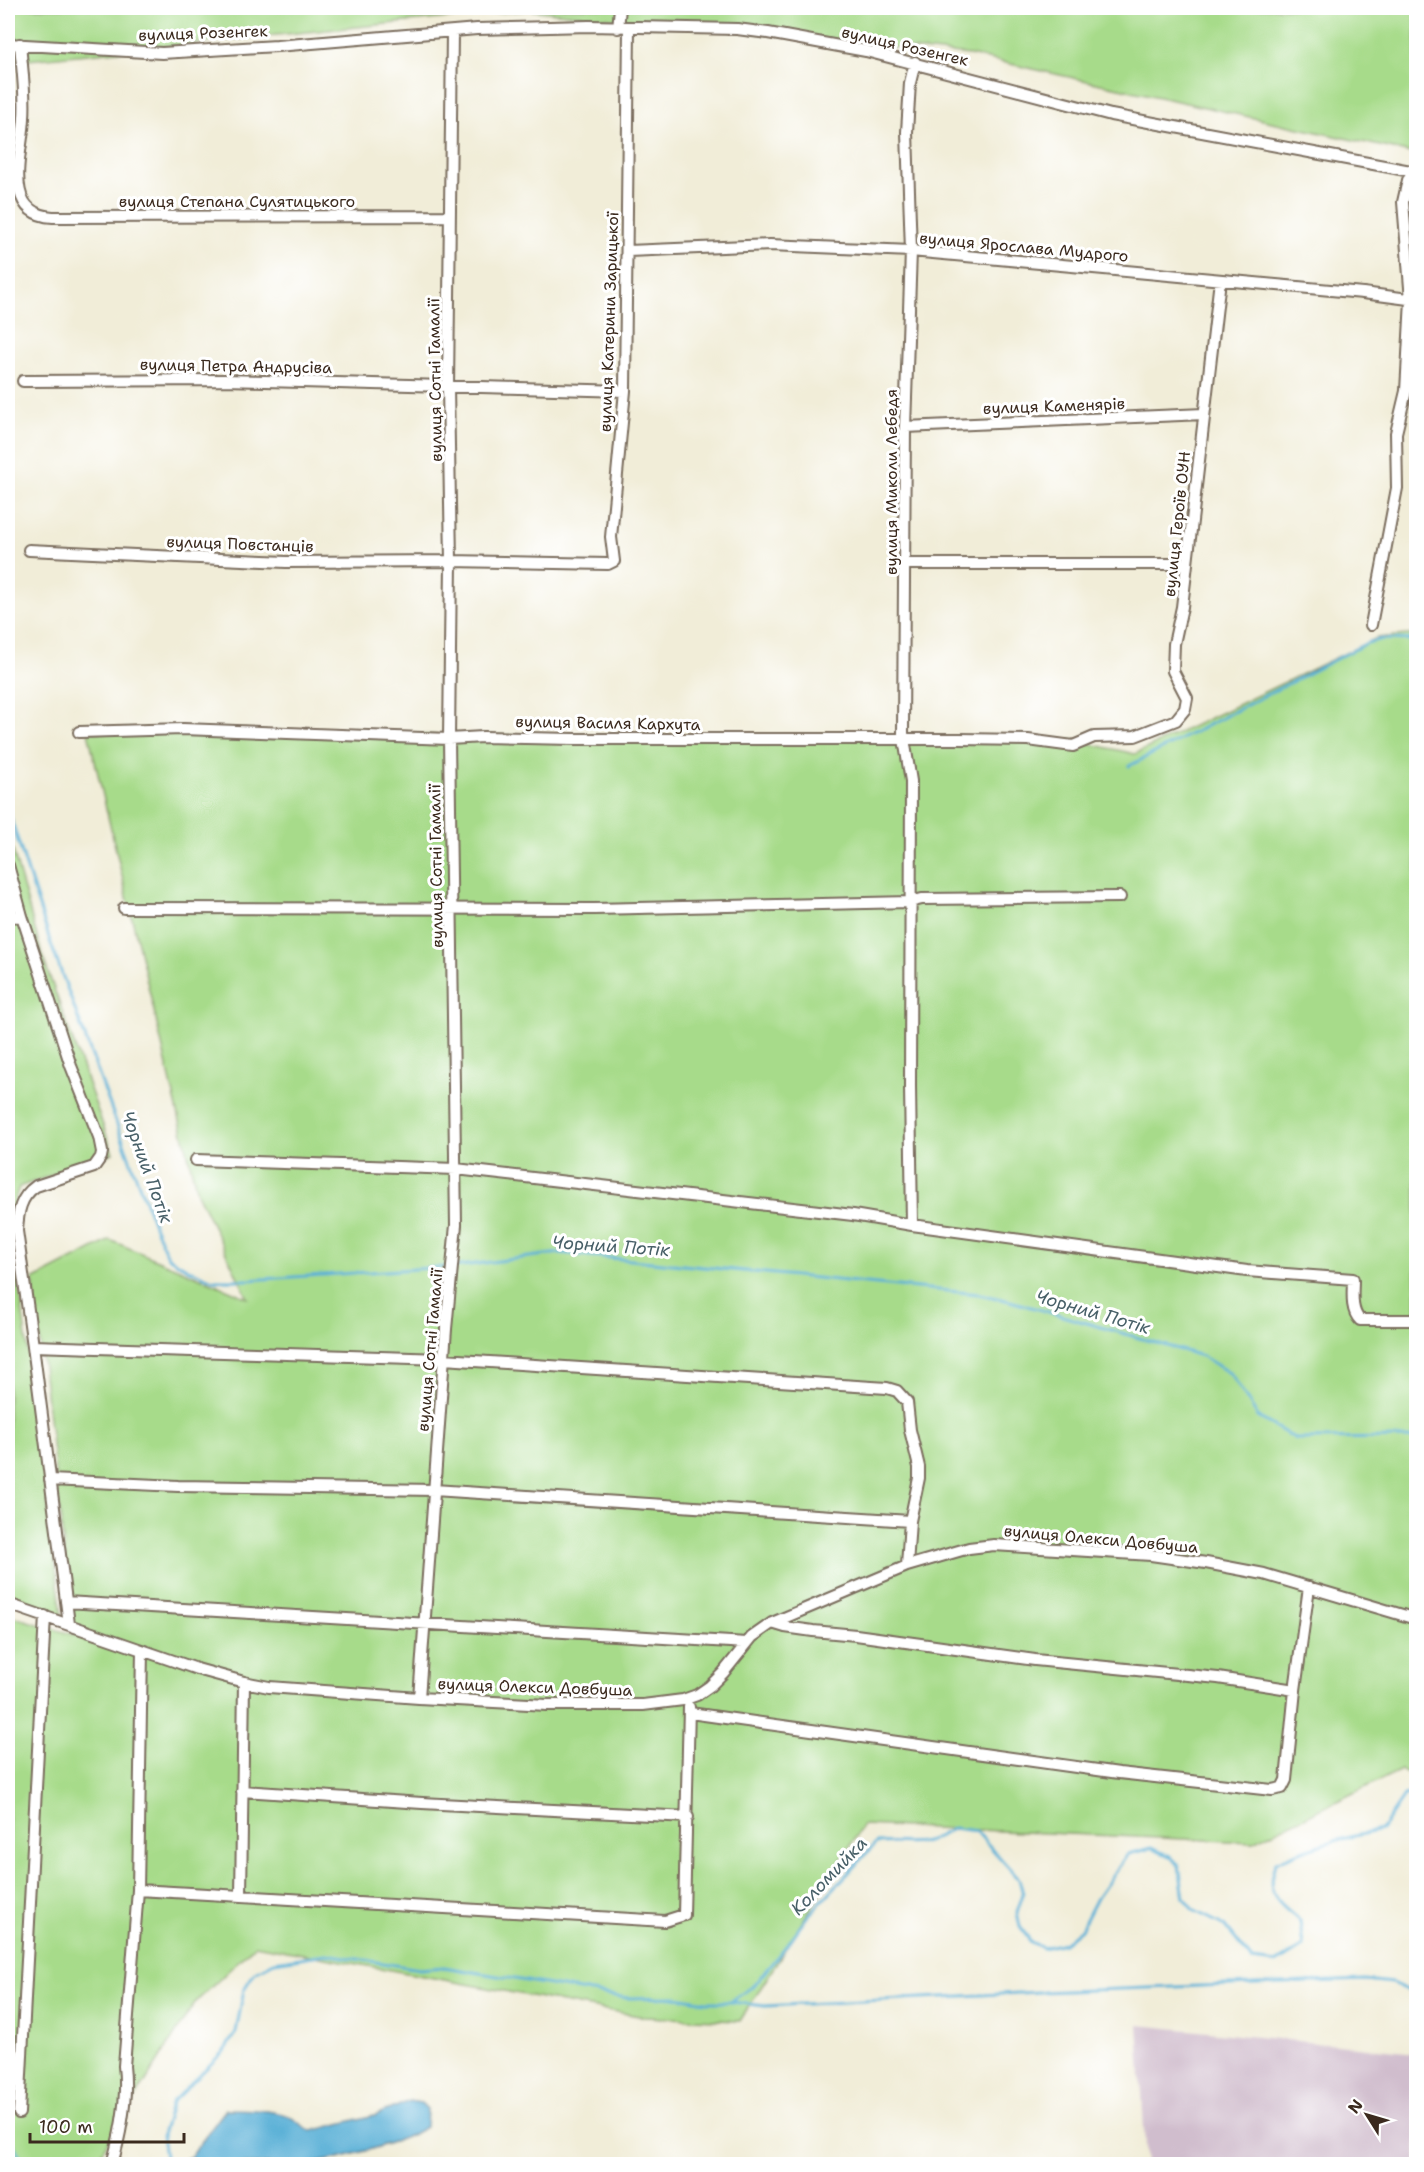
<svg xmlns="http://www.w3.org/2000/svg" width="1424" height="2172" font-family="'Shantell Sans',sans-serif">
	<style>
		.industrial { fill: #d0bdcd }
		.green { fill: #a7db8a; stroke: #718254; stroke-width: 1.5 }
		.water { fill: #5bb1d7; stroke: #4b6e7a; stroke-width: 1.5 }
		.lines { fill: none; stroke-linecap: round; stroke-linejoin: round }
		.stream { stroke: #5bb1d7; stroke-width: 3 }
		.street-casing { stroke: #7b6e5f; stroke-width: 14 }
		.street { stroke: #fff; stroke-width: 10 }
		.labels { text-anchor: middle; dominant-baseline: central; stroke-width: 6; stroke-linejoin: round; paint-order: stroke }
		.street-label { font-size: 16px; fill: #3b2a1e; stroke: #fff }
		.water-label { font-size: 18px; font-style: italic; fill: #486068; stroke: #fff }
	</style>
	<rect width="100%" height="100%" fill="#fff"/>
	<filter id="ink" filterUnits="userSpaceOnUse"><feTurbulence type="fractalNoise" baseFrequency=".0167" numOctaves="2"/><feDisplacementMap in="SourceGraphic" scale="12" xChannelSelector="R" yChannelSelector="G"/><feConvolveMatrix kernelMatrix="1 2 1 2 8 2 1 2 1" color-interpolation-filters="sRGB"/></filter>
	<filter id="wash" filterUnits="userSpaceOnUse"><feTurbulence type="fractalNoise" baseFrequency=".008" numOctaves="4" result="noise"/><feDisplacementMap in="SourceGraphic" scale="24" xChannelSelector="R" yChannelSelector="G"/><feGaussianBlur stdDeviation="1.35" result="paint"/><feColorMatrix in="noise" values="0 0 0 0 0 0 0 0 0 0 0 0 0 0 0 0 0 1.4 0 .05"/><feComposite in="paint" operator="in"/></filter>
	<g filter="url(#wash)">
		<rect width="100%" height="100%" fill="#f1edd8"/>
		<path class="industrial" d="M1138,2025l278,28v111h-270z"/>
		<path class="green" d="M8,8h1408v146l-446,-99 -442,-45 -520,52z
			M1416,634v1142l-15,-6 -148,72 -390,-17 -123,196 -96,-4 -389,-72 -61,59 -100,160h-86v-549l66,20 -41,-355 77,-40 138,58 -51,-105 -109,-461 985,8 62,14 242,-116z
			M8,833l35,125 70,195 -94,34 -9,28 52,400 -54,-17z"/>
		<path class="water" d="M410,2101l11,2 6,6 -1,18c-29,17 -81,30 -115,37h-136l1,-2 14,-5 36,-48c16,0 52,0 66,9 7,5 12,9 20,13l66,-17z"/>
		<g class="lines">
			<path class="stream" d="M1129,766l238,-123 15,-4 34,1
				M8,810l44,137 103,281 13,29 20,12 25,11h34l214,-14 99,-13 419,41 31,7 192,55 29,18 27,43 38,22 120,-1
				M732,2002l33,4 274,-14 326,-12 27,3 24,11
				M8,2136l17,28
				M159,2164l6,-7 -3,-22 10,-33 52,-51 12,-19 8,-43 11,-17 19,-10 52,-8 94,15 24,-2 183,31 50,-1 29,5h24l23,-16 34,-41 20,-28 69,-74c35,-3 44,7 77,-15l23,3 43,48 4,15 -6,18 3,15 11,15 12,6 21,-5 17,-14 16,-31 31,-44 23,-6 19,8 9,9 5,33 9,12 32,16 27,34 24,3 27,-17 -3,-25c-23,-19 -37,-28 -24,-59 33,-16 69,-24 105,-32l23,-34 12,-3"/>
		</g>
	</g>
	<g filter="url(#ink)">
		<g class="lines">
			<g class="street-casing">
				<path id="street" d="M618,28l2,-20
					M8,44l154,9 115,-7 200,-17 112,-3 148,3 31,4 98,18 245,64 305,57
					M20,44c2,24 6,49 4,74 -1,32 -24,96 29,99l396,-1
					M628,251l142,-6 141,6 452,42 53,7
					M23,381l202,-1 400,11
					M905,427l299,-13
					M29,550l257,12 165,-1 157,3 6,-3 -3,-24 14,-146 4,-363
					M905,564h281
					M1371,625l26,-137 -1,-55 10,-42 5,-91 -8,-98 5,-22 7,-8
					M79,732l104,-3 266,10 34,-2 90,2h387l68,1 45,6 21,-9 41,-1 41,-16 9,-11 2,-11 -14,-27 1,-27 8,-37 38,-327
					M8,865l14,51 49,150 28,71 3,15 -1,5 -7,10 -58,19c-16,11 -18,26 -19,45l16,115
					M124,908l470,1 316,-7 12,-3 198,-2
					M8,917l14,-1
					M196,1160l260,9 397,46 59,10 335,46 106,8c0,13 -3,31 7,41h56
					M912,1225l-2,-139 1,-305 -8,-48 2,-306 6,-176 -4,-119 3,-49 5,-21
					M50,1480l128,6 256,4 476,31
					M66,1602l681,41
					M8,1604l189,65 47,13 25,5 150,11 128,7h96l40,-5 14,-5 13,-9 13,-13 29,-36 20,-14 135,-57 62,-18 25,-3 157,10 55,8 58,11 152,45
					M772,1623l13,4 28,4 43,4 179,25 183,18 77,12
					M69,1624l-36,-278 410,13 444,29 10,3 10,11 3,28 9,37v11l-9,43 -3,45
					M419,1698l27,-369 10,-104 -7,-486 2,-178 -3,-174 4,-355
					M690,1713l429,60 153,17 10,-2 4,-8 9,-90 14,-103
					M242,1791l180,12 266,14
					M138,1890l527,31 19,-6 5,-208
					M241,1896l3,-214
					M19,2113l26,-497
					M112,2164c9,-31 16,-65 12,-98l14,-176 4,-240"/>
			</g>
			<use href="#street" class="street"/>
		</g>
	</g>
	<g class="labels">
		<g class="street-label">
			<text transform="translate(203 33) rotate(-2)">вулиця Розенгек</text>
			<text transform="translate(905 46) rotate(13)">вулиця Розенгек</text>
			<text x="237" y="201">вулиця Степана Сулятицького</text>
			<text transform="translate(1024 247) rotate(5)">вулиця Ярослава Мудрого</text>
			<text transform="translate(609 322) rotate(-88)">вулиця Катерини Зарицької</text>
			<text transform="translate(236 366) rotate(1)">вулиця Петра Андрусіва</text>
			<text transform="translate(435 380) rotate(-91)">вулиця Сотні Гамалії</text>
			<text transform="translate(1054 406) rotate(-2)">вулиця Каменярів</text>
			<text transform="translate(891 482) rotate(-90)">вулиця Миколи Лебедя</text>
			<text transform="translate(1177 524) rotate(-84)">вулиця Героїв ОУН</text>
			<text transform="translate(240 544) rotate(2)">вулиця Повстанців</text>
			<text transform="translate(608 723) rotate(1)">вулиця Василя Кархута</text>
			<text transform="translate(436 866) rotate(-91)">вулиця Сотні Гамалії</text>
			<text transform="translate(430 1350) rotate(-85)">вулиця Сотні Гамалії</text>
			<text transform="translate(1101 1539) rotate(5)">вулиця Олекси Довбуша</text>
			<text transform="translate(535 1687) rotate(2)">вулиця Олекси Довбуша</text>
		</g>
		<g class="water-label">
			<text transform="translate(147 1167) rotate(70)">Чорний Потік</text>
			<text transform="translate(611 1246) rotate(4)">Чорний Потік</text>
			<text transform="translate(1093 1312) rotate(16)">Чорний Потік</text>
			<text transform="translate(829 1876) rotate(-46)">Коломийка</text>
		</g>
	</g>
	<rect width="1424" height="2172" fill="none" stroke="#fff" stroke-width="30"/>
	<g transform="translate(1367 2115) rotate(307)" stroke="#ffffff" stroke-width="4.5" paint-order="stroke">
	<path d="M0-4.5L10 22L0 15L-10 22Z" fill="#3b2a1e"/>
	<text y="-9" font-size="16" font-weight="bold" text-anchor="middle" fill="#3b2a1e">N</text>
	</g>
	<path d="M30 2133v9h154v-9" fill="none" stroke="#3b2a1e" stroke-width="3"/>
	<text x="39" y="2133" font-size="18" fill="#3b2a1e" stroke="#ffffff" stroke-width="4.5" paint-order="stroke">100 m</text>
</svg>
